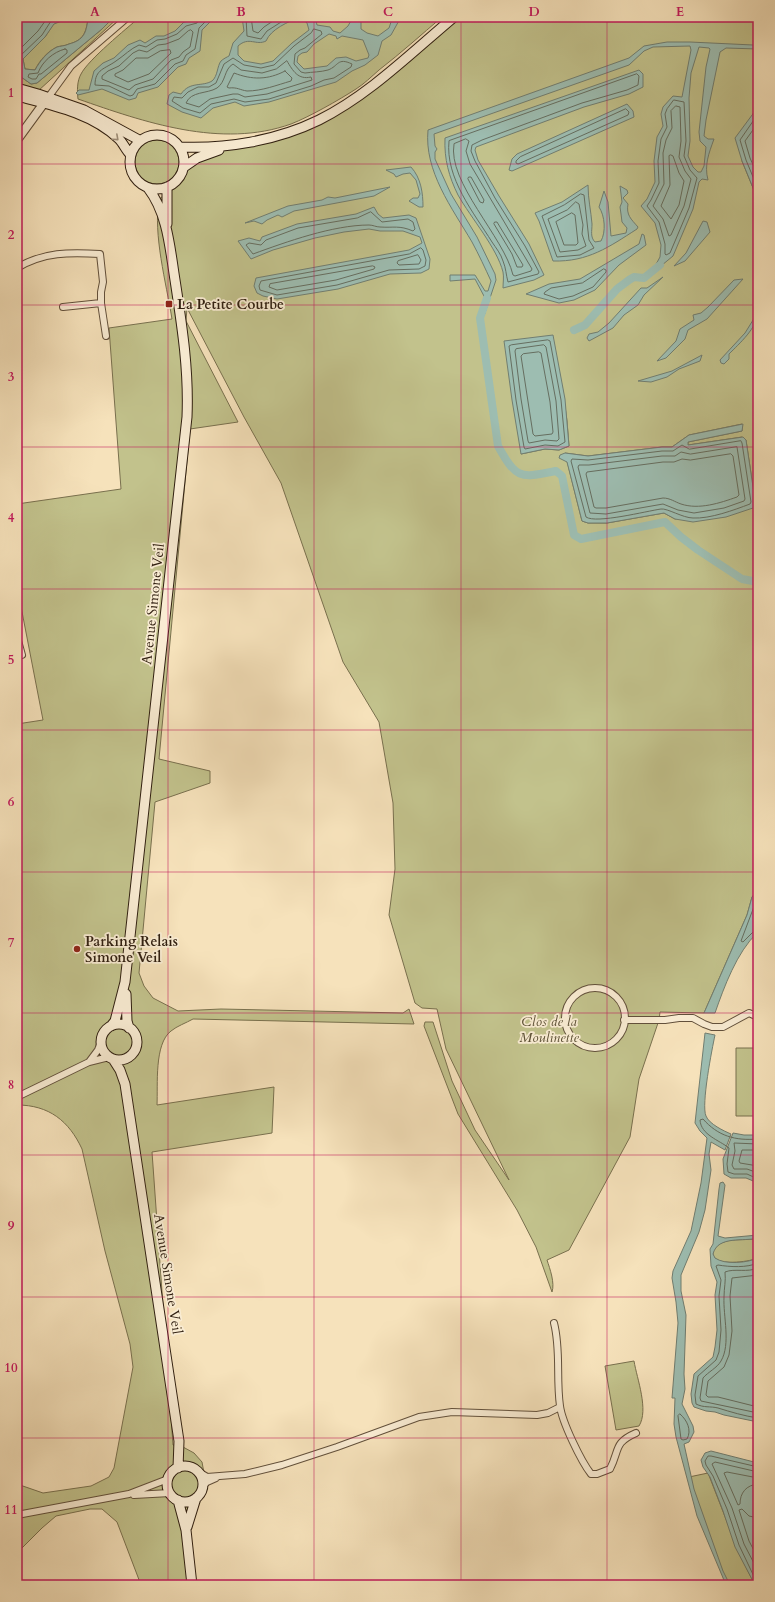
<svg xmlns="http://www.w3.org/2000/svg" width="775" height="1602" font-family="Cardo,serif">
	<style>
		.green { fill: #c2c28c; stroke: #79704e; fill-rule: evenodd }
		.water { fill: #9dbdb1; stroke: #717e71; fill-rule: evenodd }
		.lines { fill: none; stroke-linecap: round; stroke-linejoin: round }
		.shore { stroke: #666e60; stroke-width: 1 }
		.canal { stroke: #9dbdb1; stroke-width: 8 }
		.minor-casing { stroke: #62503b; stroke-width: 8 }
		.tertiary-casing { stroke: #62503b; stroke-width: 10 }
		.secondary-casing { stroke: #301f10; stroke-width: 11 }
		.minor { stroke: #f9ecd3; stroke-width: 6 }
		.tertiary { stroke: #f9ecd3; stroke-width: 8 }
		.secondary { stroke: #f9ecd3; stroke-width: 9 }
		.oneway { stroke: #9f907b }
		.grid { fill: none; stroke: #c2185b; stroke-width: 1; stroke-opacity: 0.55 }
		.poi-dot { fill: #8f2418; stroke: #f9ecd3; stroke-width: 1.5 }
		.labels { text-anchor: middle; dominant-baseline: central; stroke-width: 3.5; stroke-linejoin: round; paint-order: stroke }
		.poi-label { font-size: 14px; font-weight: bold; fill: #301f10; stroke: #f9ecd3; text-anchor: start }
		.street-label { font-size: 14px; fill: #301f10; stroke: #f9ecd3 }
		.park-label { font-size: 14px; font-style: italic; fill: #5c5035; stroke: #f9ecd3 }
		.neatline { fill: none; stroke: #c2185b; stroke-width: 1.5 }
		.grid-label { font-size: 13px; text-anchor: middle; font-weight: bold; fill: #c2185b }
	</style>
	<rect width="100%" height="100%" fill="#f6e2bb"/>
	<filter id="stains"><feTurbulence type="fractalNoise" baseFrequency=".005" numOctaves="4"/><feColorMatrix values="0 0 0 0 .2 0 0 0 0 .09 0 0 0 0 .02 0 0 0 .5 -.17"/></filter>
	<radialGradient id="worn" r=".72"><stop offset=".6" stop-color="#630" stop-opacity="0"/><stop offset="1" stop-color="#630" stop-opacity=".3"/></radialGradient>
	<path class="green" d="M72,17l16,2c-2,13 -4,21 -19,25 -4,2 -9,2 -12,3 -9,4 -18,14 -22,23l-10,-1 -2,-10 22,-22 9,-14z
		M114,17h5l-81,74 -21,-6v-11l14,10 6,-1 65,-54z
		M140,17h302c-21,18 -41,36 -63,53 -8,7 -15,14 -23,19 -17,11 -47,28 -65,35 -70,25 -147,-2 -213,-25 -1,-8 -1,-18 3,-25 7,-14 45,-45 59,-57z
		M461,17h297v90l-5,7 -11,47 16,39v690l-6,7 -5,18 -43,98 -44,-1 -1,8 -20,59 -9,58 -61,113 -22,10c3,9 8,23 5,32l-16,-45 -19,-37 -59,-96 -34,-88 1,-4h8l19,59 23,49 34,50 -63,-131 -9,-40 -15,-1 -7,-5 -26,-88 6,-46 -2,-66 -14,-81 -36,-60 -62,-179 -37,-66 -57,-109 -1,13 52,101 -48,7 -31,330 51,12v12l-55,19 -16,171 5,13 9,12 25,13 43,-2 182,4 6,-4 5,15 -221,-5c-7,4 -16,7 -22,12 -17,13 -13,54 -14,74l117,-18 -2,46 -120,19 21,293 10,2 11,6 8,9 2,11 -4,22 -12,15 2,75h-49l-24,-63 -15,-13h-12l-34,7 -14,12 -25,25v-69l26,9 48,-7 18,-9 5,-9 19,-101 -3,-23 -25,-93 -23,-102c-13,-28 -33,-44 -65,-44v-381l26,-4 -26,-134v-82l104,-15 -12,-161 63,-9c-6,-37 -19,-84 -13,-120 15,-10 24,-20 23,-38 18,-10 37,-10 57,-13 16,-2 35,-6 50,-11 67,-23 119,-75 172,-120zM562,385l5,36 2,25 -10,4 -14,-1 -24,5zM742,424v7l-54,11v3l54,-8 4,3 10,67 -81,12 -11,-6 -57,10h-19l-6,-2 -17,-68 23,3 74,-9h10l17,-12z
		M135 162a22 22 0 1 1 44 0a22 22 0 1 1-44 0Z
		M736,1048h22v68h-22z
		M758,1238v20c-8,4 -52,10 -44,-8 2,-4 6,-7 10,-8 10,-4 23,-1 34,-4z
		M634,1361c3,18 15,49 5,65l-23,4 -11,-64z
		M708,1473l32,82 15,30h-28l-38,-108z"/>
	<path class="water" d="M17,17h55l-18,7 -9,13 -22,22 2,10 10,1c5,-9 12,-18 22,-23 3,-1 8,-1 12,-3 15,-4 17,-11 19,-25l-7,-2h33l-12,12 -65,54 -6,1 -14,-10z
		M197,17h18l-13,13 -2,21 -11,7 -3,6 -8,3 -20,20 -20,6 -2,5 -7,2 -27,-11 -24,6 -2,-2 3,-3h10l5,-19 9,-8 11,-5 14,-13 12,-5 5,3 11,-7h8l11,-5 9,-9 11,-2z
		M242,17h73l2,8 13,2 3,4 7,2 8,-7 5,-9h12l-4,5v7l6,4 11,3 11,-8 2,-6 -1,-5h11l-10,18 -9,6 -4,14 -13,10 -13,6 -16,11 -67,20 -25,4 -9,-4 -22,6 -12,10 -19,-6 -15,-8 2,-9 4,-3 8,2c9,-13 21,-7 31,-13 6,-5 5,-15 9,-20 2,-2 6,-4 8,-5l4,-13 11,-12zM300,17l7,6 2,7 -17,13 -19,18 -12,3 -17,-3 -6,-6v-9c11,-10 18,0 28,-5 5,-12 22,-19 34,-24zM329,34l7,2 1,3 5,-3 21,4 6,15 -1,3 -12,3 -10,-4 -10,1 -9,8 -23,3 -7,-7 1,-6 4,-3 5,-1 7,-8z
		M758,40v9l-32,-1 -6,4 -14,68 -2,16 4,3h6c-5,14 -10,26 -6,41l-6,-1 -3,3 -6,27 -20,47 -23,19 10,-18 1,-12 -6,-22 -14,-17 6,-7 8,-17 -1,-21 3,-24 6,-11 -2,-12 2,-7 10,-11 9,1 9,-47 -1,-4 -37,1 -9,4 -15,14 -195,69 1,12 2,3 -2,3v7l16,35 26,43 18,37 1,6 -12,36 1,-18 -10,-19 -25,2v-6h25l10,16h3l3,-10c-6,-13 -12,-26 -19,-39 -20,-34 -48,-71 -44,-112l201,-72 15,-12 23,-4h23l63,3 4,-1zM699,47l10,1 1,1 -4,18 -7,65 1,9 6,6 -2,19 -3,6h-3l-5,-5 -5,-11 2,-15 -1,-43 2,-25z
		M639,70l4,4v13l-14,7 -45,13 -108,40 -1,3 3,10 21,36 30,48 15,31 -10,5 -31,8c0,-5 1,-11 0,-16 -6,-24 -32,-54 -45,-77 -9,-18 -14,-36 -13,-57z
		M627,104l6,7 1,6 -122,54 -3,-1 3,-11 5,-5z
		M758,107v93l-16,-39 -7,-23z
		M411,167c10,11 12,26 12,40h-4l-10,-6 4,-3h5l2,-4 -4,-14 -6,-7 -7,1 -7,3 -2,-3 -8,-4z
		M588,185c0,14 3,26 4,39 0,7 -2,13 3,18l6,-1c5,-9 4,-25 -2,-34l5,-16 4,11 3,34 15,-3 1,-5 -5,-6 -1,-8 -1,-7 2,-5 -2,-16 7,4 1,3 -5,5 5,6c-2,11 3,15 10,23l-1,2c-28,18 -49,33 -84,32l-14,-40 -4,-8 27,-11z
		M390,187l-16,9 -80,15 -12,6 -4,-2 -11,5 -5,4 -8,-3 -9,2 43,-17 34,-6 6,-3 7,1z
		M374,207l4,7 5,4 26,-3 7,3 14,41 -1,10 -8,4 -31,1 -52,15 -61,10 -14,-3 -6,-3 -3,-7 2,-8 153,-28 13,-7 -2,-6 -17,-6h-23l-11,-2 -25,3 -29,6 -42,12 -22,9 -13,-18 11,-3 11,3 2,-4 35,-13 59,-10z
		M703,221l4,1 3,10 -25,29 -11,5 12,-13z
		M642,234l2,1 2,10 -27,20 -24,25 -21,10 -15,3 -33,-9 23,-10 31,-5 59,-35z
		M663,277l-19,18 -6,10 -14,10 -11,13 -24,13 -2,-3 2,-4 9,-2 11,-9 32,-35h6z
		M743,279l-36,40 -19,11 -3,9 -19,19 -9,3 19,-20 4,-12 14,-9 -1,-5 8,-2 7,-6 26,-27z
		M758,312c0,15 -19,32 -29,42v5l-5,5 -3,-1 -1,-3 25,-27z
		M553,335l12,64 4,47 -10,4 -14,-1 -24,5 -9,-54 -8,-59z
		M702,355l-2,6 -21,8 -12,8 -16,5 -13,-1 34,-10z
		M743,424l-1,7 -54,11v3l55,-8 3,3 10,67 -30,10 -33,5 -18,-3 -11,-6 -57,10h-19l-6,-2 -15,-59 -8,-4 1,-3 5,-2 23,3 74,-9h10l17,-12z
		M758,890l-1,43c-20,19 -33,54 -42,80h-11l43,-98 5,-18z
		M705,1033l10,2c-3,14 -14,70 -9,81 3,8 18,15 25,18l-6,16 -14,-8 -2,12 2,16 -6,40 -6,22 -18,43v16l5,24 -2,59 1,15 -3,15 11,22 1,6 -5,10 -5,2 10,45 29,82 7,14h-4l-29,-69 -21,-79 -2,-13 1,-26h-3l6,-75 -2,-21 -4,-24 1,-7 18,-40 10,-48 6,-45 -7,-7 -5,-8z
		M733,1133l11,2h14v48l-12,-5h-15l-7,-4 -1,-15z
		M723,1182l2,3 -7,51 7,2 33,-3v3c-14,4 -40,-3 -45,16l2,4c10,7 32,5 43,0v164l-34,-7 -9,-3 -9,-1 -12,-4 -2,-4 -1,-9 3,-20 19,-17 2,-10 2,-17 -2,-35 2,-13 -6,-16 -1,-17 3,-5 6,-55 1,-6z
		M711,1451l47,12v35l-3,2 3,8v77h-3l-20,-38 -12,-36 -13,-34 -7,-10 -2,-7 4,-7z"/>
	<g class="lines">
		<path class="shore" d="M200,17l-3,6 -11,3 -9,8 -12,5 -8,1 -11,7 -7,-2c-9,4 -14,10 -23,16 -11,8 -21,8 -21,24l14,1 21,10 3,-1 4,-6 18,-5 20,-20 8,-3 3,-6 9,-6 4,-21 11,-11
			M246,17l1,19 14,3 6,-8 22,-14
			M251,17l2,14 5,2 6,-6 15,-10
			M314,29l7,2 1,3 -17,14 -5,2 -5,4 -1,10 7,8 4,1c7,-1 16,-1 23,-3 11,-4 9,-13 24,-6l-1,3 -17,11 -10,2 -13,6 -42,13 -24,3 -11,-3 -23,5 -11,9 -17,-5 -11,-7 2,-4 8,1 6,-6 10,-5h11l7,-4 8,-19 9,-6 11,7 17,3 13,-3 20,-19 17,-13z
			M191,30l2,2 -3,15 -7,5 -4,5 -8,3 -18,19 -18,6 -6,5 -27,-11v-3l6,-5 11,-5 14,-13 6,-3 8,2 11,-7 8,-1 13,-5 9,-8z
			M65,49l2,1v3l-26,21h-2l-3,5h-4l-4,-2 1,-3 9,-1c4,-11 15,-21 27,-24z
			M170,50l1,3 -22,21 -21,8 -13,-6v-2l8,-4 13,-12h12l12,-7z
			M17,52l21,-21 10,-14
			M287,61c6,10 11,19 24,16l1,3 -45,14 -22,3 -7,-3h-5l-23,5 -11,8 -13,-4c5,-12 21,-9 31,-15 9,-6 7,-19 16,-24l8,6 21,3 14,-4z
			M17,71l4,-1 -2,-11 1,-3 22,-21 9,-14 11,-4
			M285,71l7,7 -1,3c-14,4 -29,10 -44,10 -7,-1 -10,-4 -18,-3l-2,-1 7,-14c18,7 34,7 51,-2z
			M637,74l2,2 -1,9 -11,5 -45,13 -100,37 -10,5 -1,6 4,10 20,37 30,48 14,26 -1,2 -30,8c-2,-7 -2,-14 -5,-21 -2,-7 -7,-13 -11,-19 -18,-29 -47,-64 -43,-101z
			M674,100l10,2 2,39 -2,15 6,14 7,8 -8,30 -19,45 -4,2 -1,-1v-10l-6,-22 -12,-16 4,-6 8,-17 -1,-22 3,-22 6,-12 -2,-13 2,-5z
			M676,106l4,1 1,34 -2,16 6,14 6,8 -7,27 -13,29 -2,1 -6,-17 -10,-13 11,-22 -1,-31 3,-13 6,-12 -1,-17z
			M626,109l3,3 -1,3 -110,49 -2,-1v-2l4,-4z
			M758,114l-18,26 6,20 12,29
			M758,123l-13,18 5,17 8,18
			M466,139l3,2 -3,10 4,13 62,105 -1,2 -16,5 -2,-1c-9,-38 -66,-93 -59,-131z
			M671,155l2,1 6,17 5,8 -5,24 -8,14 -10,-13 9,-21 -1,-29z
			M469,177h2l13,23 -1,3 -3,-1 -12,-23z
			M581,194l3,1 5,45 5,8 -14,7 -23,2 -15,-41 22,-11z
			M576,202l3,2 4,21 -1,9 4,12 -8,4 -18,2 -12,-33 19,-9z
			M371,212l11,10 26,-3 5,3 2,7 -2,2c-14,-6 -19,-3 -33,-4 -4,0 -7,-2 -11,-2 -36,0 -83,17 -116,29l-7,-9 3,-2 12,2 5,-5 32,-12 59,-10z
			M572,213l3,2 3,28 -2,2h-12l-8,-23z
			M495,222h2l26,43 -1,2h-5l-5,-13 -18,-30z
			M421,248l2,2 3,10 -1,6 -6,3 -30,1 -52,15 -60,10 -17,-5 -1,-4 2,-5 148,-27z
			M418,255l3,5 -2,4 -20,1 -2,-2 1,-2z
			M373,266l2,1 -1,2 -38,11 -59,10 -8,-3 1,-3z
			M604,269l2,1v2l-13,15 -20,9 -14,3 -15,-5 1,-2 6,-4 31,-5z
			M548,340l2,1 11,59 4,42 -7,4 -13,-1 -20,4 -1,-2 -8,-47 -7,-54 2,-1z
			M544,345l2,2 10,54 3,38 -2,2 -12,-1 -16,3 -1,-2 -7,-42 -6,-48 1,-2z
			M539,352l2,1 9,49 3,30 -1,2 -17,2 -2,-2 -12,-78 2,-2z
			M741,441l1,2 9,59 -1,2c-16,6 -40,15 -57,14 -10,0 -26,-10 -32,-9 -14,2 -65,15 -75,8l-15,-56 1,-2 16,1 74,-9h11l9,-6 7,4z
			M737,447l8,52 -1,2 -20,7 -30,5 -16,-3 -15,-6 -57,10 -16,-1 -12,-46 1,-2h10l73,-9h13l6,-4 9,2z
			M731,454l2,2 6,39 -2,2c-17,6 -38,13 -56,7 -6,-2 -11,-6 -18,-6l-57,10h-10l-2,-1 -8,-33 1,-2 76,-10h11l8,-3 8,1z
			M758,896l-17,45 2,1 11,-11 4,-1
			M758,1139c-23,2 -40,-3 -55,-20l-3,1c1,15 19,20 29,28l-2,16 1,8 6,2h13l11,5
			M758,1144l-24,-1 1,8 -3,14 2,4h13l11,4
			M758,1150h-16l-3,11 1,2 18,3
			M758,1263c-11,5 -28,4 -40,2l-2,1 5,14 -2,16 2,34 -2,22 -3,8 -18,16 -3,19 1,9c8,4 14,2 22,4 13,4 26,8 40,10
			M758,1268c-11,5 -23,0 -33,4 1,9 -1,16 -1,25 -1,19 7,47 -3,64 -4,7 -13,11 -18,17l-3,20 1,3 57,12
			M758,1275l-26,3 -2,18 2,35 -3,24 -5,12 -16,14 -2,14 2,2h10l40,10
			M680,1414c7,6 12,16 7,25l-4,1 -2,-1 -3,-23z
			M758,1472l-43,-10 -3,2 20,44 12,36 14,27
			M758,1478l-31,-6 -3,1 14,32 2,-1c0,-11 6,-19 18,-20
			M758,1518l-9,-2 -7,-7 -3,1 10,31 9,17
			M758,1585l-19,-40 -12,-36 -14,-33 -7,-11 -1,-4 3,-5h3l47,11"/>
		<path class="canal" d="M487,298l-7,20 18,128c19,34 22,32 58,25l6,5 12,59 7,4 84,-17 16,15 17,13 44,29 16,3
			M574,330l11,-5 32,-36 12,-9 5,-3 10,1 16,-13"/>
		<g class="minor-casing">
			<path id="minor" d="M47,99l24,-33 57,-49
				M17,268c26,-16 53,-16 83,-14l3,28 -2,10v11l5,33
				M63,307l38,-4
				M17,637l5,18
				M565 1018a30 30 0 1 1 60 0a30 30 0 1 1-60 0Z
				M624,1020h41l14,-2h14l11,6 8,3h11l26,-14 9,4
				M89,1062l9,-12 3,-8
				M17,1097l72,-35 20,-5
				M554,1323c7,27 2,55 6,83 2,16 21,55 31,68h6l13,-5c10,-19 3,-26 26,-36
				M199,1472l8,5 38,-3 37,-9 55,-18 82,-30 33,-5 85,3 11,-2 12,-6
				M203,1486l4,-4 9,-4
				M134,1495l36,-2
				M17,1515l112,-21 39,-15"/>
		</g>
		<g class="tertiary-casing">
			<path id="tertiary" d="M17,140l27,-37"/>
		</g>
		<g class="secondary-casing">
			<path id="secondary" d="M17,88l21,6 46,16 55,30
				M17,96c35,9 75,17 102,43 4,4 7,11 11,15
				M130 162a27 27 0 1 1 54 0a27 27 0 1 1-54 0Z
				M180,147c46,2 96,-6 139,-27 50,-25 92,-67 135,-103
				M184,167l13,-9 22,-8
				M167,224v-37
				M126,994l1,27 2,7
				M101 1042a18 18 0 1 1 36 0a18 18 0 1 1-36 0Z
				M111,1026l4,-5 10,-39 62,-565c2,-47 -5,-91 -12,-137 -5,-31 -7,-66 -27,-92
				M113,1059l7,11 5,14 54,357 -1,27
				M167 1484a18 18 0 1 1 36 0a18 18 0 1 1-36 0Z
				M178,1500l8,30 6,55
				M187,1527l9,-29"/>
		</g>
		<use href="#minor" class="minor"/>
		<use href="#tertiary" class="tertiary"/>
		<use href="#secondary" class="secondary"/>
	</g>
	<defs><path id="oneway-chevron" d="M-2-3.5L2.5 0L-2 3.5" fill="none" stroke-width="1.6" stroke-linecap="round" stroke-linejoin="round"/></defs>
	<use class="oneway" href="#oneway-chevron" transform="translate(116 138) rotate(42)"/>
	<path class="grid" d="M168,17v1568M314,17v1568M461,17v1568M607,17v1568M17,164h741M17,305h741M17,447h741M17,589h741M17,730h741M17,872h741M17,1013h741M17,1155h741M17,1297h741M17,1438h741"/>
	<g class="poi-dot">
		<rect x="165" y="300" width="8" height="8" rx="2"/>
		<circle cx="77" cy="949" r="4"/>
	</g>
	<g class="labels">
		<g class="poi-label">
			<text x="177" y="304">La Petite Courbe</text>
			<text x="85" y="941">Parking Relais<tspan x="85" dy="16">Simone Veil</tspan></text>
		</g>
		<g class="street-label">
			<text transform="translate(153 604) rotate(-84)">Avenue Simone Veil</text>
			<text transform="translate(168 1274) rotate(81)">Avenue Simone Veil</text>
		</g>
		<g class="park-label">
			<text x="549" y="1021">Clos de la<tspan x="549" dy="16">Moulinette</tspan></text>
		</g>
	</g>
	<rect width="775" height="1602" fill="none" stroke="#f6e2bb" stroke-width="44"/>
	<rect x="22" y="22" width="731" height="1558" class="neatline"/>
	<g class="grid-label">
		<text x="95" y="16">A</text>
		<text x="241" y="16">B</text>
		<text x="388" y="16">C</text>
		<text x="534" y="16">D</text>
		<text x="680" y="16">E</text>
		<text x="11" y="97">1</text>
		<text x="11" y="239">2</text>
		<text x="11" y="381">3</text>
		<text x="11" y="522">4</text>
		<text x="11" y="664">5</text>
		<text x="11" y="806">6</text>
		<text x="11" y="947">7</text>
		<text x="11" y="1089">8</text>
		<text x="11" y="1230">9</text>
		<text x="11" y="1372">10</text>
		<text x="11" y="1514">11</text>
	</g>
	<rect width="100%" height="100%" filter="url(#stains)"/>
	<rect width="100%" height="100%" fill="url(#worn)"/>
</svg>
